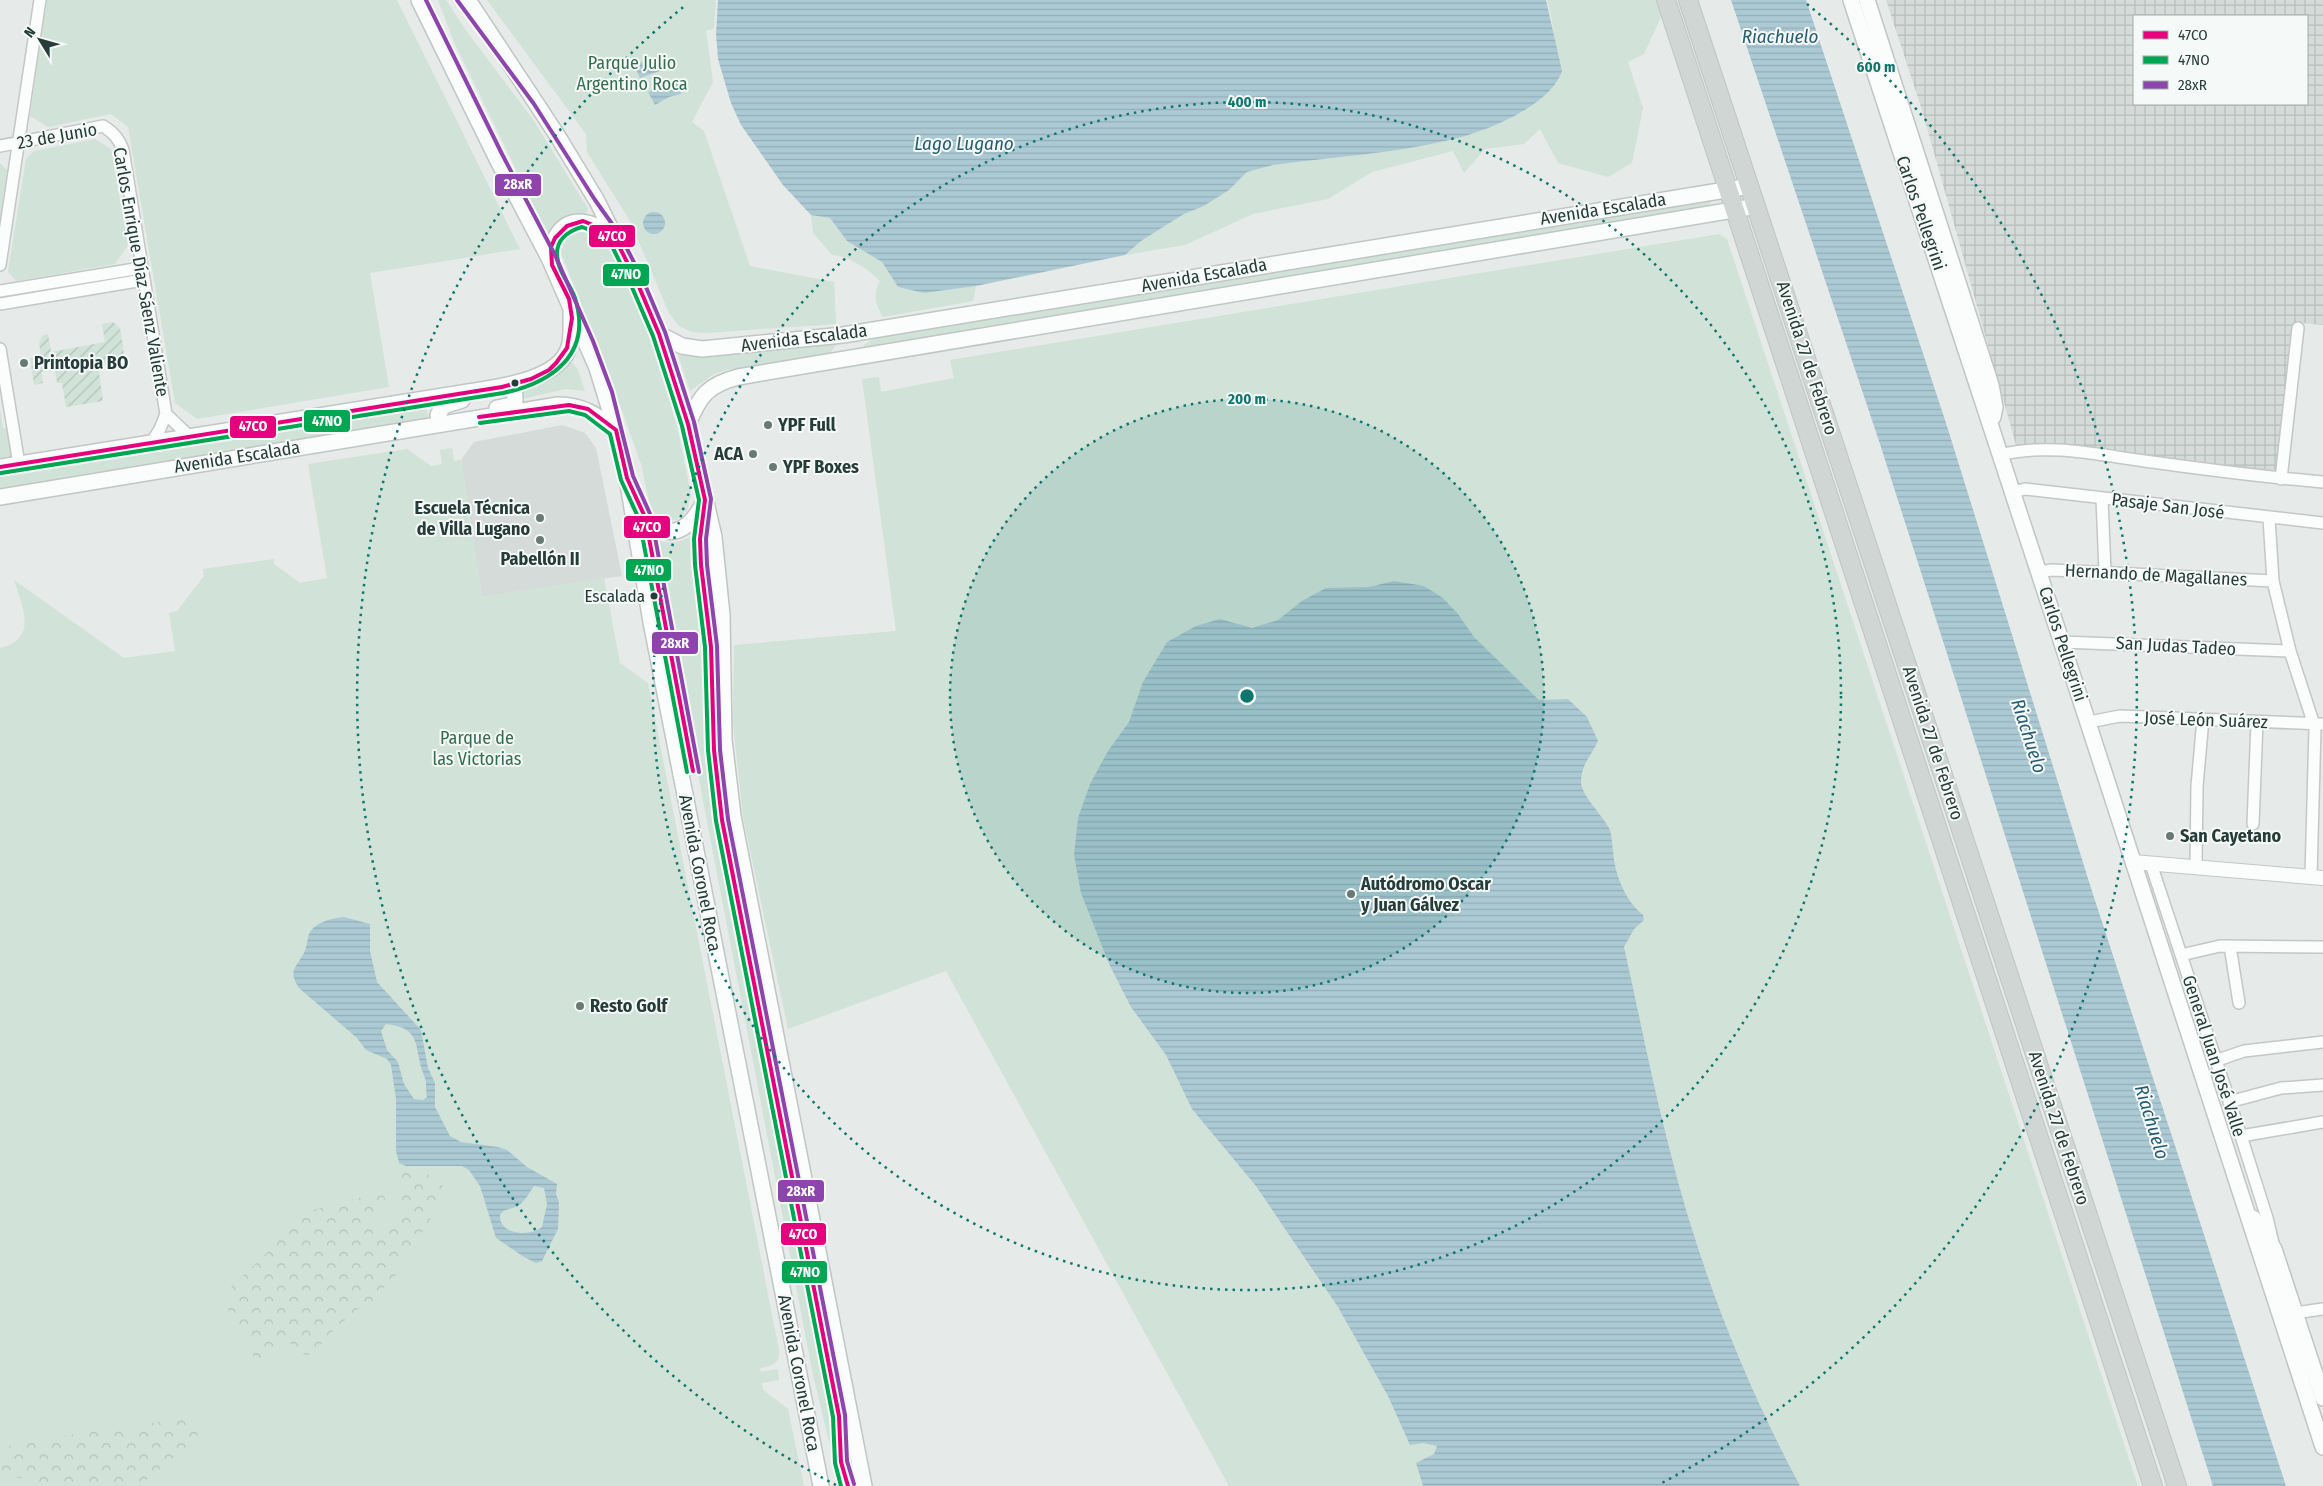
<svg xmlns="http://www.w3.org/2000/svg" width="2323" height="1486" font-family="'Fira Sans Condensed',sans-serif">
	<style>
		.built { fill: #d5dbd9 }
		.industrial { fill: url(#industrial-grid); fill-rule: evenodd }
		.green { fill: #d1e2d8 }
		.forest { fill: url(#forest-crowns) }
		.garden { fill: url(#garden-furrows) }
		.water { fill: url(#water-rules); fill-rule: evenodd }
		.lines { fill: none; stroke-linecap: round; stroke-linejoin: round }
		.minor-casing { stroke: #c3c7c5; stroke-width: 14 }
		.tertiary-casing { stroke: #c3c7c5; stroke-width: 16 }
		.secondary-casing { stroke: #c0c6c4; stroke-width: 18 }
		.primary-casing { stroke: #bec6c4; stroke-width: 20 }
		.minor { stroke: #fbfcfc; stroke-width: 11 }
		.tertiary { stroke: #fbfcfc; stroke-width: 14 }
		.secondary { stroke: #fbfcfc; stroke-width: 15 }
		.primary { stroke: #cfd6d4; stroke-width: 18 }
		.bus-1-casing { stroke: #f5f9f7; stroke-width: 8 }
		.bus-2-casing { stroke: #f5f9f7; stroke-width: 8 }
		.bus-3-casing { stroke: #f5f9f7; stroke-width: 8 }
		.bus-1 { stroke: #e5007d; stroke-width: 4 }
		.bus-2 { stroke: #00a651; stroke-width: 4 }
		.bus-3 { stroke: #8e44ad; stroke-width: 4 }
		.ring { fill: none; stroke: #0f766e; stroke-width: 2.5; stroke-dasharray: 2.5 5 }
		.poi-dot { fill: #697976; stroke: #f5f9f7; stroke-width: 2 }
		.bus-dot { fill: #263c38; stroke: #f5f9f7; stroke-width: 2 }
		.labels { text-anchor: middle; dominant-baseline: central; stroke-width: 4; stroke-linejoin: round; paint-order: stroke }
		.bus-label { font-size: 17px; fill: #263c38; stroke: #f5f9f7; text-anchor: end }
		.park-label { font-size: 18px; fill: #346e51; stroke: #f5f9f7 }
		.street-label { font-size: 18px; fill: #263c38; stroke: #f5f9f7 }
		.poi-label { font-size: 18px; font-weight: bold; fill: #263c38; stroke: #f5f9f7; text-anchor: start }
		.water-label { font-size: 19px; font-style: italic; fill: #265d72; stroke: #f5f9f7 }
		.centre { fill: #0f766e; stroke: #f5f9f7; stroke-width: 2.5 }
		.ring-label { font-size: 15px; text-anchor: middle; font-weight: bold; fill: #0f766e; stroke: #f5f9f7; stroke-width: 4; stroke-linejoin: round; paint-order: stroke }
		.line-badge { stroke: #f5f9f7; stroke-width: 2 }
		.badge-label { font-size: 14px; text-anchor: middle; font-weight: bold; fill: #fff }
	</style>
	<defs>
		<pattern id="industrial-grid" width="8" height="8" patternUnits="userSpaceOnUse" patternTransform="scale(1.25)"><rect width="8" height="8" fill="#d5dbd9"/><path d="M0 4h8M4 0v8" fill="none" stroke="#b7bdbb"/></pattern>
		<pattern id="forest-crowns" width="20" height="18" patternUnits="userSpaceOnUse" patternTransform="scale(1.25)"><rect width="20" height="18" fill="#d1e2d8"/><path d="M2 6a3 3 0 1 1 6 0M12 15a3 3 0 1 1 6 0" fill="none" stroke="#b3c3ba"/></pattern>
		<pattern id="garden-furrows" width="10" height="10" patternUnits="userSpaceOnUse" patternTransform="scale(1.25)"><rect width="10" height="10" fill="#d1e2d8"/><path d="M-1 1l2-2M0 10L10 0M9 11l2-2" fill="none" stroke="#b3c3ba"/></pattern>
		<pattern id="water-rules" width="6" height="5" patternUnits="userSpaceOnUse" patternTransform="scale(1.25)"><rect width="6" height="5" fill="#accad4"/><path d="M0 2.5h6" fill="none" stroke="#94aeb7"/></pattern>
	</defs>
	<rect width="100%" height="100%" fill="#e6eae8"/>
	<path class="built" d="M562,425l23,8 11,15 26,128 -140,21 -21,-137 13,-18z"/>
	<path class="industrial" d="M1886,0h437v325l-22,-2 -17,153 -268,-31 -94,-335zM2134,16h173v88h-173z"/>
	<path class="green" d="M47,0h350l123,249 -150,24 19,114 -192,32 -22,-16 -47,-276 -17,-13 -63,13 -18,-11z
		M438,0h8l19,29 69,92 54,88 -1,4 -18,5 -19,16 -3,-1 -93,-191z
		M487,0h229l-2,29 -8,1 7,52 -21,40 12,9 46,135 84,16 2,42 -130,9 -14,-1 -13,-6 -10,-13 -39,-92 -43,-69 -1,-18z
		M1547,0h109l5,17 -17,37 -16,8 15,46 -11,55 -24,14 -50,-14 -18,-34 -16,15 -39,5 -21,24 -11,-22 -81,21 -44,27 -75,15 -68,31 -60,10 16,-14 43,-27 20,-8 25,-16 18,-18 26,-7c75,-10 205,-15 264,-64 8,-6 15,-14 22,-21l-7,-60z
		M95,139l16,10 17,96 -13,19 -99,17 -8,-9 18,-113 8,-8z
		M0,163l7,7 -7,47z
		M1709,199l2,5 -6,2 -839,143 -3,-3 11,-8z
		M811,215l19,3 17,23 35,21 16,25 26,6 52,-7 -3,15 -90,16c-8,-13 -10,-23 -3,-36 -11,-12 -32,-25 -48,-26l-19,-22z
		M583,225l22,12 7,12 25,55 23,62 18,64 13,65 -4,15 -10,10 -14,-1 -12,-9 -10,-46 -26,-73 -54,-138c2,-15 7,-24 22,-28z
		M1719,234l8,5 411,1247h-909l-283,-515 -158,58 -45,-212 -10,-94 1,-78 162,-14 -34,-252 17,-2 2,15 73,-14 -4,-18z
		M834,342l2,3 -7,9 -103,16 -12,4 -24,17 -12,-36 30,1z
		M569,358l8,10 8,23 -19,-2 -44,10 -4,-13 30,-7z
		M425,405l4,13 -429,72v-14z
		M0,409l3,19 6,2 3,24 -3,6 -9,1z
		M452,448l2,13 7,-1 21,137 122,-19 16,85 28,20 131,667c2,14 -8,16 -19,18l1,4 17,-3 1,11 -17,3 1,7 25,19 16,77h-804v-838c39,-9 22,-42 14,-68l110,78 51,-7 -6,-38 8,-2 27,-35 -1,-7 71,-10v5l26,19 27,-5 -19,-114 99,-15 24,17 11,-2 -2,-14z
		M695,534l13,117 3,111 5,43 119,608 4,54 5,19h-6l-5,-28 -20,-83 -160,-836c16,6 28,4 42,-5z"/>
	<path class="forest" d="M416,1170l16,6 16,15 -53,85 -23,25 -17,10 -22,20 -21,24 -21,-1v-11l-20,10 -11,9 -7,-3v-18l-8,-1 -15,-19 -4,-26 6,-9 44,-42 1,-14 20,-16 77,-20 10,2 2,7 -13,4 3,18 7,4 14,-6 4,-16 1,-34z
		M194,1417l9,12 -14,16 -50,41h-94l-15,-6 -30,-6v-26l62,-12z"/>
	<path class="garden" d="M113,322l7,6 5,32 -27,5 5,36 -37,6 -4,-24h-5l-2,-13 -14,2 2,11 -9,2 -4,-27 11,-1 -2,-15 4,-7 5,-1 3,18 54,-10 -3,-18z"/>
	<path class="water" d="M718,0h828l16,71c-11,35 -79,62 -113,69 -57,14 -118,17 -176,25l-26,7 -18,18 -25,16 -20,8 -43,27 -16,14 -149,31 -52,7 -26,-6 -16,-25 -35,-21 -17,-23 -19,-3 -28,-30 -42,-60 -10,-22 -13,-44 -2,-25z
		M1731,0h75l140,423 144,462 196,601h-73l-333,-1042z
		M661,55l7,5v8l-28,10 -6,-13z
		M675,82l7,4 -1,8 -12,3 -14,8 -7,-13z
		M643 223a11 11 0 1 1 22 0a11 11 0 1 1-22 0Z
		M1394,581l30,5 19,12 15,16 16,23 65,63 29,-1 19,18 11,24c-7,15 -17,24 -17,41 0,13 22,34 28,46 3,6 3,16 4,23 2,24 11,48 30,64l1,5 -10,9 -10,18c15,67 28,134 45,200 29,118 74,232 131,339h-377l-7,-23 18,-9 3,-8 -14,-3 -13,2 -22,-49 -50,-89 -82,-121 -64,-77 -26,-54 -35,-48 -22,-43 -28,-71 -7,-38 4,-37 12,-34 18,-33 21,-29 14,-40 24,-40 29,-16 24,-7 32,9 26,-8 24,-19 24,-13 43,-1z
		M344,917l26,7v27l7,31 44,48 7,38 7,15v24l15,29 11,6 37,5 9,3 20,17 30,17 -1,10 3,8 -1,27 -16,32 -6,2 -12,-6 -28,-19 -16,-52 -11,-16 -7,-4h-56l-7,-3 -3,-12v-52l-5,-34 -4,-6 -21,-9 -9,-12 -58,-50c-11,-17 -4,-19 5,-35 3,-6 3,-13 5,-19 6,-12 23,-16 35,-17zM386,1024c30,4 29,14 34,39 1,7 5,13 6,19 0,4 0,10 1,15l-4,3 -9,-1 -10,-15 -6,-22 -11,-12 -6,-19zM534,1186l10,2 3,16 -5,23c-11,10 -43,8 -42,-11 1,-7 11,-7 16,-9 8,-4 13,-14 18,-21z"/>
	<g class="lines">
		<g class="minor-casing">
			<path id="minor" d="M0,146l103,-20c11,7 16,13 20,24l43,264 23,22
				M0,265l40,-265
				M0,291l141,-23
				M0,304l143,-24
				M0,349l19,115
				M152,442l8,-13 6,-15
				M2000,455c49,-13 103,1 152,7 57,8 114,15 171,20
				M2281,479l17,-151
				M2013,492l12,-3 298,34
				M2102,498l3,74
				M2269,518l4,63 17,70 25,77 -4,148
				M2039,572l13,-2 221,11
				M2063,642l227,9
				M2089,722l31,-6 203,8
				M2253,824l4,-102
				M2151,864l90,272 26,82 6,25
				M2196,867l1,-81 6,-67
				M2230,946l9,57
				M2181,955l39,-9 103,1
				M2215,1061l29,-10 79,-9
				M2229,1102l52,-14 42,-3
				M2241,1136l82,-14
				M2295,1313l28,-4"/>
		</g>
		<g class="tertiary-casing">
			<path id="tertiary" d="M2133,862l190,16"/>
		</g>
		<g class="secondary-casing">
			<path id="secondary" d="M419,0l77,157 53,101 48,110 19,62 11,48 24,144 170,864
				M468,0l89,135 40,66 40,81 22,52 15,45 14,45 26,113 8,78 2,125 9,76 131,670
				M1851,0c160,482 315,964 472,1447
				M1867,0l124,385 4,22 -2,10
				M549,258c8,-43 34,-44 65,-21
				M659,334l23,12 20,3 141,-14 907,-149
				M497,408l15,-3 3,-4 -1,-17
				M440,424l-2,-9 5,-9 19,-6
				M688,424c12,-29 20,-39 50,-47l1019,-171
				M0,467l462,-74c29,-5 97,-11 107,-46 3,-10 2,-24 2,-35
				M0,497l558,-92c25,0 39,10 58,25
				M635,497c18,44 49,47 70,3
				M2253,1218l21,31 49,149"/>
		</g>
		<g class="primary-casing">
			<path id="primary" d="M1666,0l487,1486
				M1688,0l489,1486"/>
		</g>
		<use href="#minor" class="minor"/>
		<use href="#tertiary" class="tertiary"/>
		<use href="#secondary" class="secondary"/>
		<use href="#primary" class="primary"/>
		<g class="bus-1-casing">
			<path id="bus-1" d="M479,417l90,-12 19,4 28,21 11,48 18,39 48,254
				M0,467l502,-80 29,-8 18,-9 7,-7 11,-15 5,-30 -3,-19 -17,-34 -1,-18 4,-9 12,-12 16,-5 20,8 12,9 22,44 22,52 29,90 17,76 -5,39 1,26 10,82 3,103 8,70 117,596 2,46 7,24"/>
		</g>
		<g class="bus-2-casing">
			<path id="bus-2" d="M480,423l89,-12 16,4 25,19 11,46 18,39 48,253
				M1,473l502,-80c48,-10 90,-38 72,-95 -5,-14 -17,-27 -18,-42 -1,-16 11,-25 25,-29l18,7 10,8 21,43 22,51 29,90 17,74 -5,39 1,26 10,82 3,103 8,71 117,596 2,46 6,23"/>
		</g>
		<g class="bus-3-casing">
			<path id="bus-3" d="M426,0l76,154 53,101 38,86 19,51 21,84 18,40 48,256
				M457,0l77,104 61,96 25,35 23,45 22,52 29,90 17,77 -5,40 1,26 10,81 3,104 8,69 117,596 2,46 7,23"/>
		</g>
		<use href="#bus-1" class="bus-1"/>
		<use href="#bus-2" class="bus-2"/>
		<use href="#bus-3" class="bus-3"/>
	</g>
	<circle cx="1247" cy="696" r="297" fill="#0f766e" fill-opacity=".12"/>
	<g class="ring">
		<circle cx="1247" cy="696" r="297"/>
		<circle cx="1247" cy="696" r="594"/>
		<path d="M836 1485A890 890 0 0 1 687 4M1807 4A890 890 0 0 1 1658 1485"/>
	</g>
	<g class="poi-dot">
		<circle cx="24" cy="363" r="5"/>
		<circle cx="768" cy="425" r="5"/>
		<circle cx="753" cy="454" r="5"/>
		<circle cx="773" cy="467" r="5"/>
		<circle cx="540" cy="518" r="5"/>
		<circle cx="540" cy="540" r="5"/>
		<circle cx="2170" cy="836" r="5"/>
		<circle cx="1351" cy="894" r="5"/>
		<circle cx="580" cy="1006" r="5"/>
	</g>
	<g class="bus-dot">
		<circle cx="515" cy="383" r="4.5"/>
		<circle cx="654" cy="596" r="4.5"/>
	</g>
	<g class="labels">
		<g class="bus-label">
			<text x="645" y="596">Escalada</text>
		</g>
		<g class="park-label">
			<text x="632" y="63">Parque Julio<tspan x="632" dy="21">Argentino Roca</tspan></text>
			<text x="477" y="738">Parque de<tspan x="477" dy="21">las Victorias</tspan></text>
		</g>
		<g class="street-label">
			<text transform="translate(57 136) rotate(-10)">23 de Junio</text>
			<text transform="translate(1603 209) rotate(-9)">Avenida Escalada</text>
			<text transform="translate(1921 213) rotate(71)">Carlos Pellegrini</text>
			<text transform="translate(141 272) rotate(80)">Carlos Enrique Díaz Sáenz Valiente</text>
			<text transform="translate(1204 275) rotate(-10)">Avenida Escalada</text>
			<text transform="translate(804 338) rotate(-7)">Avenida Escalada</text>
			<text transform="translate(1807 358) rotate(72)">Avenida 27 de Febrero</text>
			<text transform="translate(237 457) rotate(-9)">Avenida Escalada</text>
			<text transform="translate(2168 506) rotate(7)">Pasaje San José</text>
			<text transform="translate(2156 575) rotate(3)">Hernando de Magallanes</text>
			<text transform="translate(2063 644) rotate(72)">Carlos Pellegrini</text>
			<text transform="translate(2176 646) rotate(3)">San Judas Tadeo</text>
			<text transform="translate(2206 720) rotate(2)">José León Suárez</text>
			<text transform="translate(1933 743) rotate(72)">Avenida 27 de Febrero</text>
			<text transform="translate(700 873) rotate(79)">Avenida Coronel Roca</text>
			<text transform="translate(2214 1056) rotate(72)">General Juan José Valle</text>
			<text transform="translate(2059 1128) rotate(72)">Avenida 27 de Febrero</text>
			<text transform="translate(799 1373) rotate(79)">Avenida Coronel Roca</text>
		</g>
		<g class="poi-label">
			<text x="34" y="363">Printopia BO</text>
			<text x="778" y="425">YPF Full</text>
			<text x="743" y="454" text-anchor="end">ACA</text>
			<text x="783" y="467">YPF Boxes</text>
			<text x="530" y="508" text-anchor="end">Escuela Técnica<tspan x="530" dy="21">de Villa Lugano</tspan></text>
			<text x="540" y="559" text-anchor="middle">Pabellón II</text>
			<text x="2180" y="836">San Cayetano</text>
			<text x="1361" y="884">Autódromo Oscar<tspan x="1361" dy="21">y Juan Gálvez</tspan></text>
			<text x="590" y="1006">Resto Golf</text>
		</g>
		<g class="water-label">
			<text x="1780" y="36">Riachuelo</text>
			<text x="964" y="143">Lago Lugano</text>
			<text transform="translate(2029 736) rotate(72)">Riachuelo</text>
			<text transform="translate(2152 1122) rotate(73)">Riachuelo</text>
		</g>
	</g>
	<circle cx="1247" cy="696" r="8" class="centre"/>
	<g class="ring-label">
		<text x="1876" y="72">600 m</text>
		<text x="1247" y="107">400 m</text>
		<text x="1247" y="404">200 m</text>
	</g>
	<g class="line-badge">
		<rect x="494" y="173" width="48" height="24" rx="5" fill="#8e44ad"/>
		<rect x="588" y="224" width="48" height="24" rx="5" fill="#e5007d"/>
		<rect x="602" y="263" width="48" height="24" rx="5" fill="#00a651"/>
		<rect x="303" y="409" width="48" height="24" rx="5" fill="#00a651"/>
		<rect x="229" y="415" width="48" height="24" rx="5" fill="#e5007d"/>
		<rect x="623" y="515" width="48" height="24" rx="5" fill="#e5007d"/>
		<rect x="625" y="558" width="47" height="24" rx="5" fill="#00a651"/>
		<rect x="651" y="631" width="48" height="24" rx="5" fill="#8e44ad"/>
		<rect x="777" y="1179" width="48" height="24" rx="5" fill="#8e44ad"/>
		<rect x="780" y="1222" width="47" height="24" rx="5" fill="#e5007d"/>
		<rect x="781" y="1260" width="47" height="24" rx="5" fill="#00a651"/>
	</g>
	<g class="badge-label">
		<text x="518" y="189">28xR</text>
		<text x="612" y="241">47CO</text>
		<text x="626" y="279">47NO</text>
		<text x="327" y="426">47NO</text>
		<text x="253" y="431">47CO</text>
		<text x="647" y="532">47CO</text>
		<text x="649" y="575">47NO</text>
		<text x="675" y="648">28xR</text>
		<text x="801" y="1196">28xR</text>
		<text x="803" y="1239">47CO</text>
		<text x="805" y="1277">47NO</text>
	</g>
	<rect x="2133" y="15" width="175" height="90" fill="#f5f9f7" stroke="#a2adab"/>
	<rect x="2143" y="31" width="25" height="8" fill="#e5007d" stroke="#a2adab"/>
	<text x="2178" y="40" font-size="15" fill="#263c38">47CO</text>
	<rect x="2143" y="56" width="25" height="8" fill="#00a651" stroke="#a2adab"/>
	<text x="2178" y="65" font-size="15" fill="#263c38">47NO</text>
	<rect x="2143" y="81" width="25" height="8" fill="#8e44ad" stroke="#a2adab"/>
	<text x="2178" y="90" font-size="15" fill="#263c38">28xR</text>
	<g transform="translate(40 40) rotate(307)" stroke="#f5f9f7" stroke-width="4" paint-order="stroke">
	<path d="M0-4L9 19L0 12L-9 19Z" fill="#263c38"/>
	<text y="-8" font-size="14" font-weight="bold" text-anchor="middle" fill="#263c38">N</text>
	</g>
</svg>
